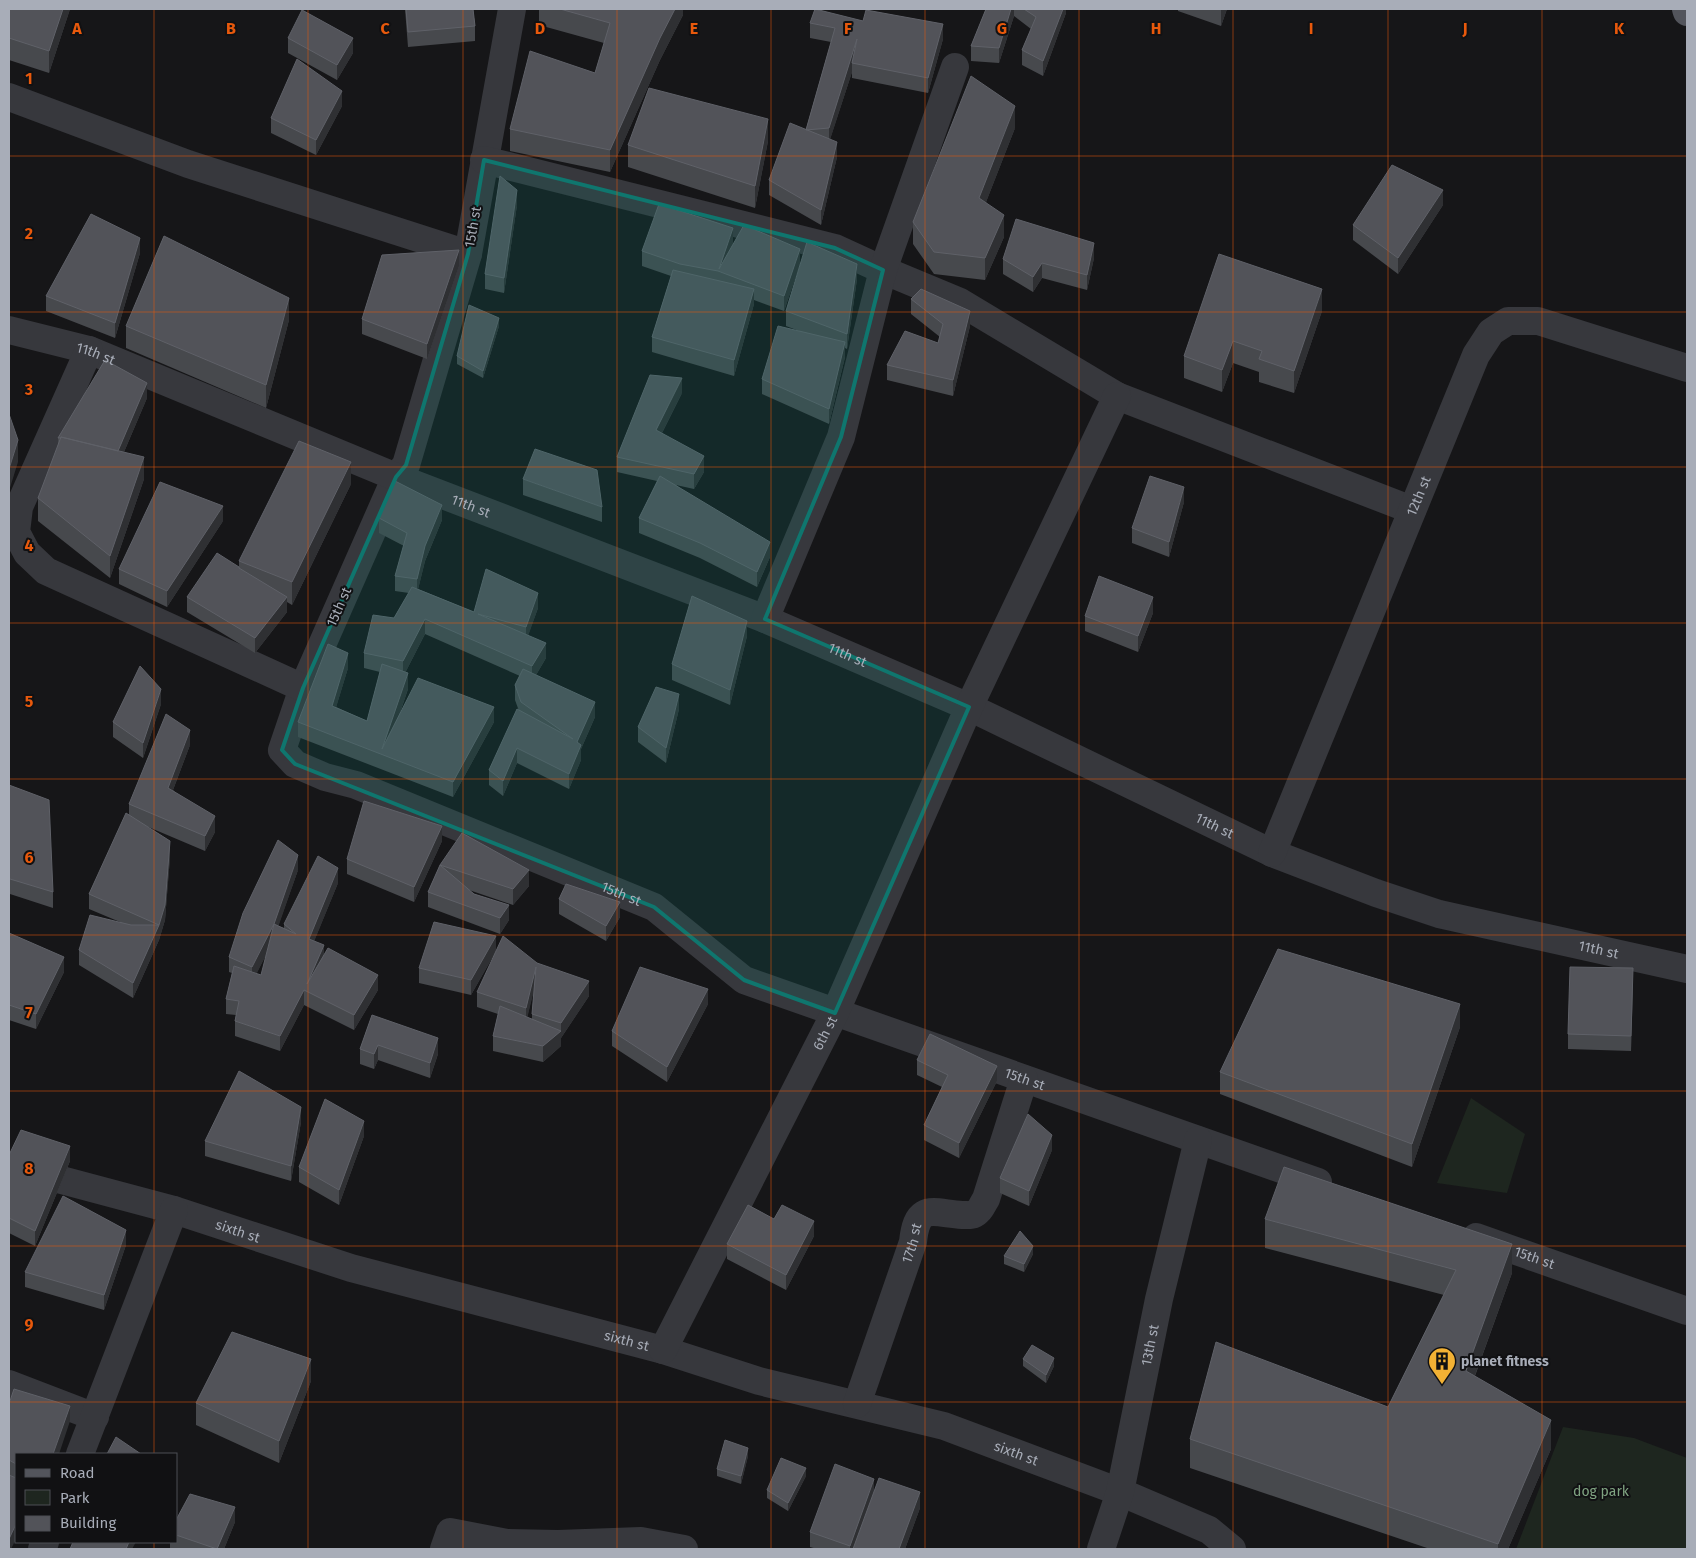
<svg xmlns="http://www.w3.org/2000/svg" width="1696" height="1558" font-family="'Fira Sans',sans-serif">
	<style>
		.green { fill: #1e261f }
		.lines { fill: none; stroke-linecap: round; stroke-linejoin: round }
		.street { stroke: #37383d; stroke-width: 28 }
		.primary { stroke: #53555c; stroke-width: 28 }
		.wall { fill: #47494d; fill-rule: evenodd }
		.shaded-wall { fill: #2f3033 }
		.building { fill: #525359; stroke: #5f6168 }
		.marked { fill: #0f766e; fill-opacity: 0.2; stroke: #0f766e; stroke-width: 4; stroke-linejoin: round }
		.grid { fill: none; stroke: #e8590c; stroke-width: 1; stroke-opacity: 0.55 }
		.labels { text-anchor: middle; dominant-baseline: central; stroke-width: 4; stroke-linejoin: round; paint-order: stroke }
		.street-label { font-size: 14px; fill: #a8adb8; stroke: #111113 }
		.poi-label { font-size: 14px; font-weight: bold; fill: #a8adb8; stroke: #111113; text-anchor: start }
		.park-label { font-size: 14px; fill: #7fa381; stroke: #111113 }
		.grid-label { font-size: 16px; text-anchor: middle; font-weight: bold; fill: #e8590c; stroke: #111113; stroke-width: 4; stroke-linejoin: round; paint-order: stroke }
	</style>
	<rect width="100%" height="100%" fill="#161618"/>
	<path class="green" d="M1471,1098l54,36 -18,59 -70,-10z
		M1563,1427l71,11 53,20v91h-171z"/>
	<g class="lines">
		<g class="street">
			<path id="s1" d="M512,9l-44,245 -62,211 -10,12 -93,211 -21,62 13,14 30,13 31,8 298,122 90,73 574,202"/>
			<path d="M9,97l179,67 280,90"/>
			<path d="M484,160l351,88 48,22 77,32 157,94 295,114"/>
			<path id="s2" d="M9,330l80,20 307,127 369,142 204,88 303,146 104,40 63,21 248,55"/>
			<path d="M89,350l-70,157 -3,25 11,21 19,18 257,117"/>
			<path d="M765,619l76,-182 42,-167 72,-203"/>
			<path id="s3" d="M1272,853l204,-498 15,-23 17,-11h30l149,47"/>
			<path id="s4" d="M9,1166l165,44 177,58 312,82 96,31 185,45 176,66 89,38 23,19"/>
			<path id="s5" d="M1476,1237l211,74"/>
			<path id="s6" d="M663,1350l172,-337 134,-306 148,-311"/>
			<path d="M9,1384l86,33"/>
			<path id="s7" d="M857,1404l56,-162c4,-40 19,-29 49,-27 6,0 11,1 15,-3 4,-2 6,-9 9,-13l38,-120"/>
			<path d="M80,1454l94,-244"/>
			<path d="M42,1549l3,-7"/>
			<path d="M444,1549l6,-17 57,11 51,1 83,-3 43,8"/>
			<path id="s8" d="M1101,1549l19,-57 39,-193 39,-159"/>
		</g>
		<path class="primary" d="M1686,9l1,3"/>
	</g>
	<path class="wall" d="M9,9h61l-21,64 -40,-13z
		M405,9h68l2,17v15l-67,6z
		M539,9h144v6l-23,45 -50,112 -100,-21v-22l85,-56 9,-30 -65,-18z
		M986,9h80v4l-23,63 -21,-11v-15l9,-21 -17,-13 -15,47 -28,-2v-15z
		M1178,9h49l-6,17 -43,-15z
		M863,21l80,18 -15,54 -76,-15v-6l-22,67 7,18 -16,68 -52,-30v-15l37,-51 25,-87 -21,-4v-15z
		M288,38l65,15 -16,27 -49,-27z
		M342,106l-26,49 -45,-22v-15z
		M1015,128l-29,74 18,35 -19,43 -51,-6 -21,-30v-22z
		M768,141l-13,67 -127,-41v-22z
		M517,205l-13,88 -19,-4v-15z
		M1443,205l-45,69 -45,-34v-15z
		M733,243l-2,5 69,16 -16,47 -30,-11v4l-20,72 -82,-24v-15l19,-61 -29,-10v-15z
		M140,253l-25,85 -69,-27v-15z
		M1094,258l-7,32 -45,-12 -9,14 -30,-18v-15z
		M459,266l-32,93 -65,-25v-15z
		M857,279l-10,70 -2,-1v9l-16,67 -67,-30v-15l37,-48 -13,-5v-15z
		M911,299l59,27 -17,70 -66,-16v-15l51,-22 2,-6 -29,-23z
		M1322,311l-28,82 -35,-11v-10l-26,-9 -11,29 -38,-14v-22z
		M289,320l-23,88 -140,-60v-22z
		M499,326l-16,52 -26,-14v-8z
		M682,393l-20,40 42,39 -10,17 -18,-4 94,72 -13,30 -57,-29 -61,-25v-15l18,-37 -40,-9v-15z
		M147,398l-23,54 20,27 -34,99 -72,-57v-23l20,-51v-9z
		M523,479l79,28v15l-79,-27z
		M351,484l-59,121 -5,-3v10l-32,41 -68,-41v-15l52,-30v-6z
		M1184,502l-15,55 -37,-14v-15z
		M379,518l63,2 -17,41 -7,28 56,23 64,-4 -10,27 18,23 -10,17 59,42 -14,32v11l-12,29 -52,-26 -14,33 -14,-11v-15l30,-59 -4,-11v-15l5,-9 -95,-42 -20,39 3,16 -10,30 96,3 -41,75 -155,-60v-15l50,-54 -12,39 31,14 13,-49 -16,-4v-15l30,-35 15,-25 -14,-2v-15l9,-30 -25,-13z
		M223,521l-56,86 -48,-23v-15z
		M1153,613l-15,39 -53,-21v-15z
		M747,636l-17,69 -58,-25v-16z
		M161,704l-18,54 -30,-21v-15z
		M679,709l-13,54 -28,-21v-15z
		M190,745l-17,45 42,42 -10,19 -59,-25 24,31 -5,63 -6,20 -26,58 -54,-33v-15l41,-28 -31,-13v-15l40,-79v-11z
		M9,785l44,107v16l-43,-14 -1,-1z
		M442,841l-28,61 -67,-28v-15z
		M440,865l89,21 -16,19 -44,-15 40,30 -9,14 -72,-27v-15z
		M298,870l-20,56 6,2v-4l54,-41 -24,58 10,14 54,35 -24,40 -50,-25 -24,46 -45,-15v-15l1,-6 -10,-1v-15l6,-26 -3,-1v-15zM267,953l-6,22 -5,-1 1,-2z
		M559,899l61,18 -14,24 -47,-27z
		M9,933l55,39 -28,57 -27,-9z
		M496,951l-25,44 -52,-12v-15z
		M537,963l52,33 -28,42v8l-18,16 -50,-11v-15l5,-22 -21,-7v-15zM534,989l-2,25v5l-5,-2z
		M1633,983l-2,68 -63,-2v-15z
		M708,1004l-41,78 -55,-36v-15z
		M372,1015l66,39 -8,24 -52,-18 -4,9 -14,-5v-15z
		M1460,1027l-48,140 -192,-73v-22z
		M917,1060l80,21 -38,77 -35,-18v-15l18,-38 -25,-12z
		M301,1122l-10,59 -86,-25v-15z
		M364,1136l-25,69 -40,-23v-15z
		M1052,1150l-23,56 -29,-13v-15z
		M9,1155l61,6 -35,85 -26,-13z
		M774,1219l40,17 -28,54 -59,-31v-15z
		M1265,1219l247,54 -37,103 76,73 -43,100h-78l-240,-81v-29l198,-32 56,-112 -179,-47z
		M126,1245l-22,65 -79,-23v-15z
		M1033,1254l-9,18 -20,-8v-8z
		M1023,1359l31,7 -8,17 -23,-17z
		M311,1381l-32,82 -83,-38v-22z
		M9,1404l61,17 -54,33v85l-7,10z
		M748,1456l-7,28 -24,-8v-7z
		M806,1476l-18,35 -21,-13v-8z
		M874,1490l46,18 -15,41h-88l-7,-2v-15z
		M176,1520l59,2 -11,27h-51l-3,-1v-6h6z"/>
	<path class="shaded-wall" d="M63,9h7l-21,64v-22z
		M675,9h8v6l-23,45 -50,112v-22l50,-112z
		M1011,9h3v7l-15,47v-15z
		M1063,9h3v4l-23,63v-15z
		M1221,9h6l-6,17z
		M943,24v15l-15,54v-15z
		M353,38v15l-16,27v-15z
		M857,39l-5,24v9l-23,71v-15z
		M342,91v15l-26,49v-15z
		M1015,106v22l-36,92v-22z
		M768,119v22l-13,67v-22z
		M837,142v15l-16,68v-15z
		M517,190v15l-13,88v-15z
		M1443,190v15l-45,69v-16z
		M1004,215v22l-19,43v-22z
		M733,228v15l-10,30 -4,-4z
		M140,238v15l-25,85v-15z
		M1094,243v15l-7,32v-15z
		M800,249v15l-16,47v-15z
		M459,250v16l-32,93v-15z
		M1042,263v15l-9,14v-15z
		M857,264v15l-10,70v-15z
		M754,289v15l-20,72v-16z
		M1322,289v22l-28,82v-22z
		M289,298v22l-23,88v-23z
		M970,311v15l-17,70v-16z
		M499,318v8l-16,52v-7z
		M1233,341v22l-11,29v-22z
		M845,342v15l-16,67v-15z
		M682,378v15l-26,52v-15z
		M147,383v15l-29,68v-15z
		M18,440v22l-9,29v-22z
		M704,456v16l-10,17v-15z
		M144,457v22l-34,99v-22z
		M351,462v22l-59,121v-23z
		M1184,487v15l-15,55v-15z
		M442,505v15l-17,41 -8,33v-15l8,-33z
		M223,506v15l-56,86v-16z
		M770,542v15l-13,30v-15z
		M538,593v15l-12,34v-15z
		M287,597v15l-32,41v-15z
		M1153,597v16l-15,39v-16z
		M425,619v15l-22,43v-16z
		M747,621v15l-17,69v-15z
		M546,643v15l-14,24v-16z
		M348,653v15l-16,53v-15z
		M408,673v16l-23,67 -3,-7z
		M161,689v15l-18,54v-15z
		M679,694v15l-13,54v-15z
		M595,702v15l-14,32v11l-12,29v-15l8,-32z
		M494,707v15l-41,75v-15z
		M190,730v15l-22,58v-15z
		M517,748v15l-14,33v-15z
		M215,816v16l-10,19v-15z
		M442,826v15l-28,61v-15z
		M170,841v16l-5,63 -6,20 -26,58v-15l26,-58z
		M298,855v15l-24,69 -22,44v-16z
		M338,868v15l-29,71v-15z
		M529,870v16l-16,19v-16z
		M620,902v15l-14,24v-15z
		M509,905v15l-9,14v-16z
		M496,936v15l-25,44v-15z
		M324,945v15l-17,24z
		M64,957v15l-28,57v-15z
		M536,967v15l-10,41v-15z
		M1633,968v15l-2,68v-15z
		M378,975v15l-24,40v-15z
		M589,981v15l-28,42v8l-18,16v-16l18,-15v-8z
		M708,989v15l-41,78v-15z
		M304,990v15l-24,46v-15z
		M1460,1004v23l-48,140v-23z
		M438,1038v16l-8,24v-15z
		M378,1045v15l-4,9v-15z
		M997,1066v15l-38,77v-15z
		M301,1107v15l-10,59v-15z
		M364,1121v15l-25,69v-15z
		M1052,1135v15l-23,56v-15z
		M70,1146v15l-35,85v-15z
		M814,1221v15l-28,54v-15z
		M126,1230v15l-22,65v-15z
		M1512,1244v29l-46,127v-29z
		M1033,1246v8l-9,18v-8z
		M1054,1358v8l-8,17v-8z
		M311,1359v22l-32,82v-22z
		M70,1406v15l-11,33h-6z
		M1551,1420v29l-43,100h-10v-5z
		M748,1448v8l-7,28v-8z
		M806,1468v8l-18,35v-8z
		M874,1479v15l-20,55h-4v-3z
		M920,1492v16l-15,41h-6z
		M235,1507v15l-11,27h-7z
		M16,1524v15l-5,10h-2v-10z
		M129,1542h7l-4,7h-6z"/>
	<path class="building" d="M9,9h54l-14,42 -40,-13z
		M406,9h67l2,17 -67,6z
		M560,9h115l-15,29 -50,112 -100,-21 20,-78 65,22 15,-50z
		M815,9l48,12 3,-11 77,14 -15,54 -76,-15 5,-24 -28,89 -23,2 29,-102 -25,-5z
		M986,9h25l-12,39 -28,-2z
		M1024,9h39l-20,52 -21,-11 14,-33z
		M302,10l51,28 -16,27 -49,-27z
		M297,59l45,32 -26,49 -45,-22z
		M971,76l44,30 -36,92 25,17 -19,43 -51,-6 -21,-30z
		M649,88l119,31 -13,67 -127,-41z
		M790,123l47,19 -16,68 -52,-30z
		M1392,165l51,25 -45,68 -45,-33z
		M500,176l17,14 -13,88 -19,-4z
		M659,204l74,24 -14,41 25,-44 56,24 -16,47 -66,-25 -38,-7 -38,-13z
		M91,214l49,24 -25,85 -69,-27z
		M1016,219l78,24 -7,32 -45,-12 -9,14 -30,-18z
		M164,236l125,62 -23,87 -140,-59z
		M807,242l50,22 -10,70 -61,-23z
		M459,250l-32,94 -65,-25 20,-64z
		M1219,254l103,35 -28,82 -35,-12 3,-8 -29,-10 -11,29 -38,-14z
		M673,270l81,19 -20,71 -82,-23z
		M921,289l49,22 -17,69 -66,-15 18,-34 33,12 5,-19 -32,-25z
		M469,305l30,13 -16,53 -26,-15z
		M778,326l67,16 -16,67 -67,-30z
		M105,360l42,23 -29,68 -57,-14v1h-3z
		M650,375l32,3 -26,52 48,26 -10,18 -77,-17z
		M9,414l9,26 -9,29z
		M61,437l83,20 -34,99 -72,-58z
		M299,441l52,21 -59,120 -53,-21z
		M535,449l62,21 5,37 -79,-28z
		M660,476l110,66 -13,30 -57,-29 -61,-25z
		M1150,476l34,11 -15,55 -37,-14z
		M395,481l47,24 -17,41 -8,33 -22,-3 12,-43 -28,-15z
		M160,482l63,24 -56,85 -48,-22z
		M217,553l22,14v1l48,29 -32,41 -68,-41z
		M486,569l52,24 -12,34 -48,-13 68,29 -14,23 -107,-47 -22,42 -39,-8 9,-38 21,3 18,-31 62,25z
		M1099,576l54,21 -15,39 -53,-20z
		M692,596l55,25 -17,69 -58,-26z
		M328,644l20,9 -16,53 35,15 15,-57 26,9 -26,76 36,-71 76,29 -41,75 -155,-60z
		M140,666l21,23 -18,54 -30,-21z
		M523,669l72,33 -18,40 4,3 -12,29 -52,-26 -14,33 -14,-11 28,-61 56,30 -52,-37 -6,-17z
		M656,687l23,7 -13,54 -28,-21z
		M166,714l24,16 -22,58 47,28 -10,20 -76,-32z
		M9,785l40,15 4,92 -43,-13 -1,-1z
		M364,801l78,25 -28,61 -67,-28z
		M126,813l44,28 -5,64 -6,20 -70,-31z
		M462,833l67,37 -16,19 -73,-24z
		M278,840l20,15 -24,69 22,10 -12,-10 34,-68 20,12 -29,71 15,6 -17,39 21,-36 50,27 -24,40 -50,-25 -24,46 -45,-15 4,-20 -13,-2 8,-33 27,9 13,-51 -22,43 -23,-10 14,-44z
		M440,865l34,29 35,11 -9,13 -72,-26z
		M566,884l54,18 -14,24 -47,-27z
		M90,915l41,10h28l-26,58 -54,-33z
		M434,922l62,14 -25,44 -52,-12z
		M9,933l55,24 -28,57 -27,-9z
		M503,936l34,27 52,18 -28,42 -29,-9 4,-47 -10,41 -49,-16z
		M1278,949l182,55 -48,140 -192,-72z
		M640,967l68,22 -41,78 -55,-36z
		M1570,967l63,1 -2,68 -63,-2z
		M500,1006l61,25 -18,15 -50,-10z
		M372,1015l66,23 -8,25 -52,-18 -4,9 -14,-5z
		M930,1034l67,32 -38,77 -35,-18 24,-50 -31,-15z
		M239,1071l62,36 -10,59 -86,-25z
		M325,1099l39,22 -25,69 -40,-23z
		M1028,1114l24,21 -23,56 -29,-13z
		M21,1130l49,16 -35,85 -26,-13v-63z
		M1284,1167l228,77 -46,127 85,49 -53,124 -308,-105 26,-97 172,65 68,-137 -191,-51z
		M63,1196l63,34 -22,65 -79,-23z
		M748,1205l26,14 8,-14 32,16 -28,54 -59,-31z
		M1020,1231l13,15 -9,18 -20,-8z
		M232,1332l79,27 -32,82 -83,-38z
		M1032,1345l22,13 -8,17 -23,-16z
		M14,1389l56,17 -17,48h-37v10l-7,-4v-56z
		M116,1437l25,17h-34z
		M725,1440l23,8 -7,28 -24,-7z
		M781,1458l25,10 -18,35 -21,-13z
		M835,1464l39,15 -24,67 -40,-14z
		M9,1475l7,3v46l-7,15z
		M879,1478l41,14 -21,57h-46z
		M190,1494l45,13 -18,42 -41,-14v-15z
		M73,1542h56l-3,7h-56z"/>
	<path class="marked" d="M484,160l351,88 48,22 -42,167 -76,182 204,88 -134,306 -91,-33 -90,-73 -359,-143 -13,-14 21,-62 93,-211 10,-12 62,-211z"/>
	<path class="grid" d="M154,9v1445M308,9v1540M463,9v1540M617,9v1540M771,9v1540M925,9v1540M1079,9v1540M1233,9v1540M1388,9v1540M1542,9v1540M9,156h1678M9,312h1678M9,467h1678M9,623h1678M9,779h1678M9,935h1678M9,1091h1678M9,1246h1678M9,1402h1678M154,1542v7"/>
	<defs>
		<g id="building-pin" transform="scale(1.4375)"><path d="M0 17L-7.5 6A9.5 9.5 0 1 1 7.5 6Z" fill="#f2b134" stroke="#111113"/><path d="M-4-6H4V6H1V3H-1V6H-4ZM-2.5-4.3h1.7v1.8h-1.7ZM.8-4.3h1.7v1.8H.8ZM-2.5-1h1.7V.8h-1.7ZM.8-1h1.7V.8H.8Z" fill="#111"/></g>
	</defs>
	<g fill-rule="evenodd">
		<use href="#building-pin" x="1442" y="1361"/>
	</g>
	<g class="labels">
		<g class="street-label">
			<text transform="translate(473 227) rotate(-80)">15th st</text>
			<text stroke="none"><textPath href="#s2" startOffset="90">11th st</textPath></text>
			<text stroke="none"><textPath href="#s3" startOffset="386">12th st</textPath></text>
			<text stroke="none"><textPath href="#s2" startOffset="495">11th st</textPath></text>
			<text transform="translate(339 607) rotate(-66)">15th st</text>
			<text stroke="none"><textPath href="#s2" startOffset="900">11th st</textPath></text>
			<text stroke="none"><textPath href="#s2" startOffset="1305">11th st</textPath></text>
			<text stroke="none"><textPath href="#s1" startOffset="1151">15th st</textPath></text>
			<text stroke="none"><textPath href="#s2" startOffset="1710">11th st</textPath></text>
			<text stroke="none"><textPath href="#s6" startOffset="356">6th st</textPath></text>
			<text stroke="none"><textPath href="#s1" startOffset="1600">15th st</textPath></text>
			<text stroke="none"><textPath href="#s4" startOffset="238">sixth st</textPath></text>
			<text stroke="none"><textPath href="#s7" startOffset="170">17th st</textPath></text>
			<text stroke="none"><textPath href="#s5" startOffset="62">15th st</textPath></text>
			<text stroke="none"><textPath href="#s4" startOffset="642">sixth st</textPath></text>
			<text stroke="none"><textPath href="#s8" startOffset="210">13th st</textPath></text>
			<text stroke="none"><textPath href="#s4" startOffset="1048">sixth st</textPath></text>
		</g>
		<g class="poi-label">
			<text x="1461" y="1361">planet fitness</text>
		</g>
		<g class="park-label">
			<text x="1601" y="1491">dog park</text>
		</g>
	</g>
	<g class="grid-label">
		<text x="77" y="34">A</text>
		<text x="231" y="34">B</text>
		<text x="385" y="34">C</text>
		<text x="540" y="34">D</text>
		<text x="694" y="34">E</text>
		<text x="848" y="34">F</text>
		<text x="1002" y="34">G</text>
		<text x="1156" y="34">H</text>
		<text x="1311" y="34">I</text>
		<text x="1465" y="34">J</text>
		<text x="1619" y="34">K</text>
		<text x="29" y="84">1</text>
		<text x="29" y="239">2</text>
		<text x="29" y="395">3</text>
		<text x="29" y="551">4</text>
		<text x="29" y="707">5</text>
		<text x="29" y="863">6</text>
		<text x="29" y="1018">7</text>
		<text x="29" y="1174">8</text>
		<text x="29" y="1330">9</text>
	</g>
	<rect width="1696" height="1558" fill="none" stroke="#a8adb8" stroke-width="20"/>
	<rect x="15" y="1453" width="162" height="90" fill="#111113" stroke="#4d4f55"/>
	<rect x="25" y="1469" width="25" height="8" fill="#53555c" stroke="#4d4f55"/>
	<text x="60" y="1478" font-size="15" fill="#a8adb8">Road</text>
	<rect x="25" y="1490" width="25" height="15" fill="#1e261f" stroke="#4d4f55"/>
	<text x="60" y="1503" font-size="15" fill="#a8adb8">Park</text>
	<rect x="25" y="1516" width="25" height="15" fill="#525359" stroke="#4d4f55"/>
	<text x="60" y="1528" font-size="15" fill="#a8adb8">Building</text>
</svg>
